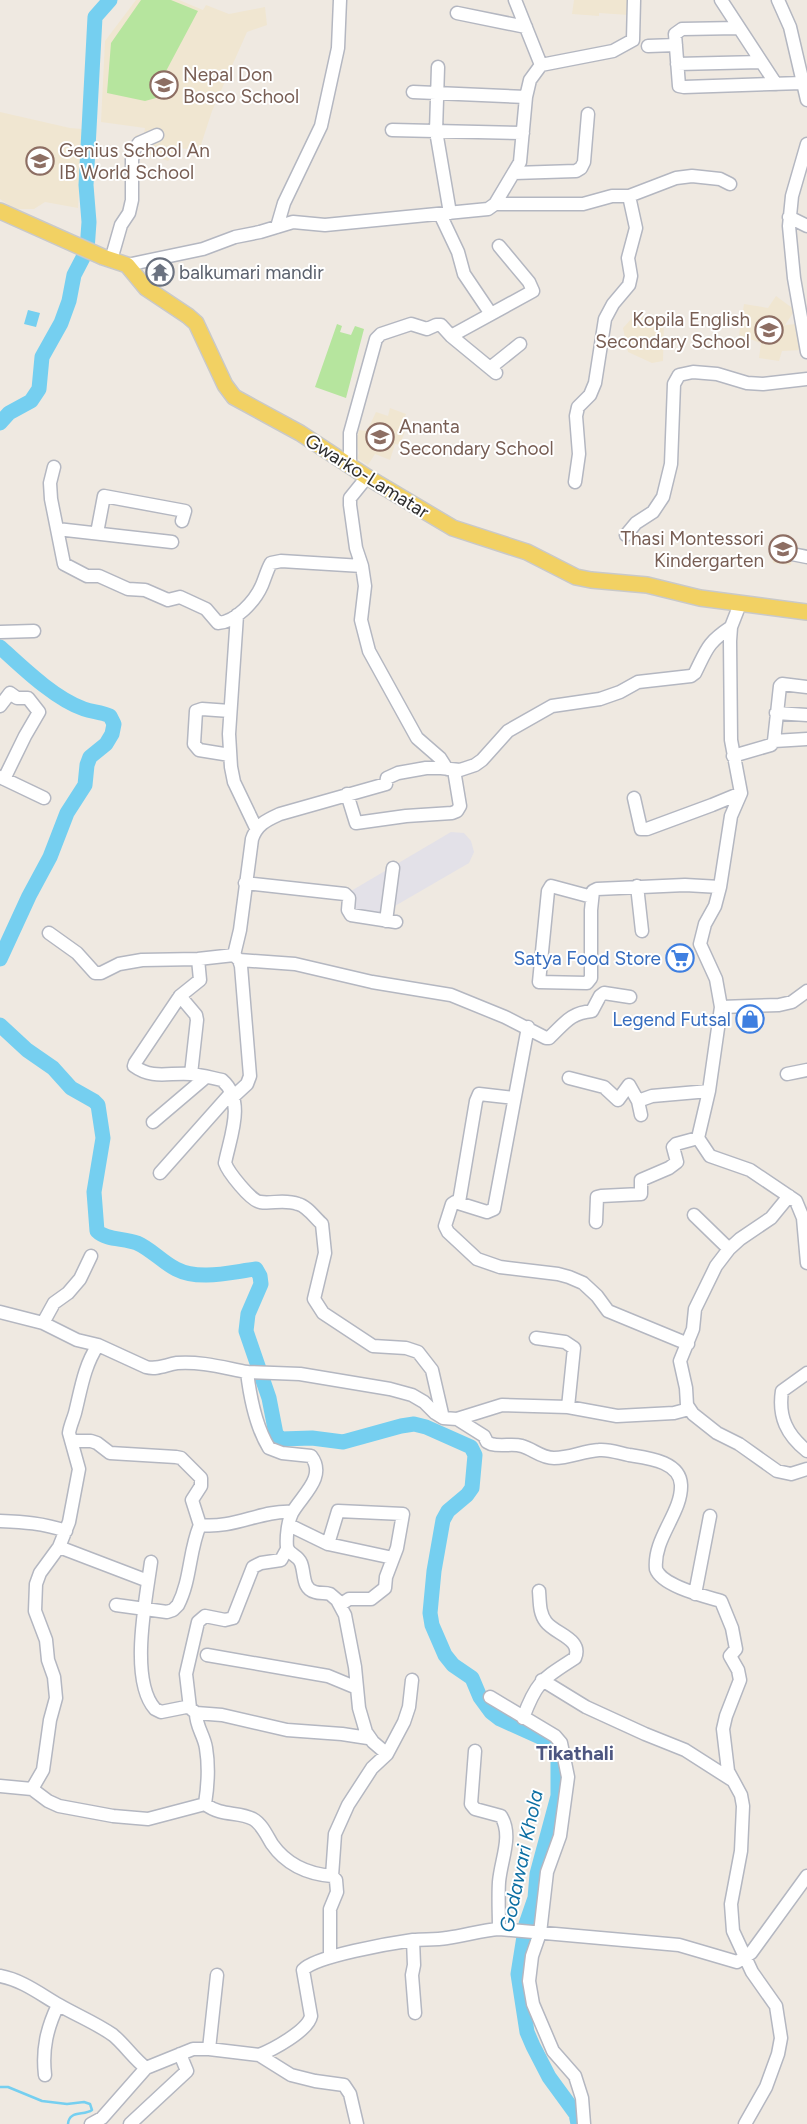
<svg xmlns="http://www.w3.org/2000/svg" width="807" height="2124" font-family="Figtree,sans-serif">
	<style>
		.industrial { fill: #e3e1e8 }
		.education { fill: #f0e6d1 }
		.green { fill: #b6e59e }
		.water { fill: #75cff0 }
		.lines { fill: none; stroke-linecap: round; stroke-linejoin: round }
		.stream { stroke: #75cff0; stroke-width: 2.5 }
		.river { stroke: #75cff0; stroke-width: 15 }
		.minor-casing { stroke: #b4b7c1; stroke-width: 15 }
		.major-casing { stroke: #c9c9c9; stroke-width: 18 }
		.minor { stroke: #fff; stroke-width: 12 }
		.major { stroke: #f2d163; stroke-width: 15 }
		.labels { text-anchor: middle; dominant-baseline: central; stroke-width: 4; stroke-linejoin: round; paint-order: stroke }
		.education-label { font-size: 19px; fill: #785e54; stroke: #fff; text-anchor: start }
		.worship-label { font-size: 19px; fill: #5b616d; stroke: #fff; text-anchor: start }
		.street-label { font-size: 19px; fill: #2e2e2e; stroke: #fff }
		.shop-label { font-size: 19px; fill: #366cbe; stroke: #fff; text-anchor: end }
		.neighbourhood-label { font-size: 20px; font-weight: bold; fill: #4d5680; stroke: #fff }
		.water-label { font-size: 20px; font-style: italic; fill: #0d6fa3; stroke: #fff }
	</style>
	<rect width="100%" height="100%" fill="#efe9e1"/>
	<path class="industrial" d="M451,832l13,1 7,8 3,11 -5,11 -100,58 -10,-1 -11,-25 3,-4z"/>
	<path class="education" d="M136,0h43l24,10 3,-5 23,9 36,-7 2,18 -20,7 -35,79 -13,40 -19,-3 -12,13 -39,-14 7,-12 8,-1 1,-6 -44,-6 4,-81z
		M574,0h56l-1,15 -30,-2v3l-27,-2z
		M0,112l70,16 12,1 -4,79 -33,-6 -11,7h-19l-15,-10z
		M776,296l19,14 -10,15 13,-1 4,26 -20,1 -3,10 -20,-3 2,-15 -22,-8 5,-31 24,4z
		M633,317l31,1 -1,43 -11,2 -24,-11 -5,-24z
		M390,408l16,6 -5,11 5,3 -6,17 -5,-1 -5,16 -15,-6 -7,11 -11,-7 2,-5 -3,-11 3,-12 8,1 9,-19 12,4z
		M775,542l18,3 -2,20 -18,-2z"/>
	<path class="green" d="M141,0h30l27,11 -33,62 -9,25 -11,3 -38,-8 4,-50z
		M337,324l5,2 -2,6 11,3 4,-9 9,3 -18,69 -31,-11z"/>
	<path class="water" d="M28,310l12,3 -4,14 -12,-3z"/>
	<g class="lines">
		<path class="stream" d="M0,2087h8l34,14 25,3 17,-2 6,2 2,6c-8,6 -23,0 -24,14"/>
		<path class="river" d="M0,423l9,-10 22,-12 8,-12 3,-32 19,-34 8,-22 5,-26 13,-25 2,-28 -3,-37 9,-168 15,-17
			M0,647c23,21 55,52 84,62 9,3 17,3 26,7l4,8 -2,10 -6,10 -16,13 -3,8 -2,20 -18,28 -17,44 -21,39 -29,63
			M0,1025l27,25 26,18 18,20 23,13 4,4 5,33 -9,54 3,39c9,9 27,7 40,12 14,6 25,19 39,26 23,12 55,3 80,0l4,7 1,8 -13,30 -2,17 23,67 7,36 5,5 31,-1 31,4 58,-16 13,-2 12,3 45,20 4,8 -3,33 -5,7 -19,16 -5,9 -9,51 -4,42 2,12 13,30 8,10 19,13 8,19 11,15 9,7 51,23 6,6 1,5v43l-21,78 -2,24 -9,26 -8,50 9,58 6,14 16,31 27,37 2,10"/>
		<g class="minor-casing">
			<path id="minor" d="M515,0l26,65 72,-14 20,-11 1,-40
				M721,0l55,84
				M778,0l12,27 17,73
				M457,13l69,14
				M738,28l-56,1 -7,5 4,52 5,1 118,-4
				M648,46l28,-1
				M677,64l84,-2
				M438,67l-2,64 14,82
				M413,92l113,5
				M392,130l131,3
				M807,144l-15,52 -3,30 5,52 13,74
				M514,173l62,-2 5,-3 3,-6 4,-48
				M495,204h88l29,-8h17l47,-18 16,-2 28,3 10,5
				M440,214l18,38 6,22 27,40
				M789,217l18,9
				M277,227l7,-24 37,-77 17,-78 2,-48
				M111,260l10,-35 8,-12 3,-13v-40l2,-10 5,-7 18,-8
				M127,265l76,-16 32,-12 25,-5 33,-10 32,3 163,-16 7,-5 25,-42 6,-65 4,-17 11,-15
				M451,336l82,-45 -4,-9 -30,-36
				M490,368l30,-24
				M350,466v-33l26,-94 5,-5 30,-10 16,5 9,-4h5l10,11 45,37
				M54,467l-4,16 1,16 13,65 23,12h12l29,13 17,1 23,10 12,-3 26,12 12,14c18,-1 37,-22 44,-38 3,-7 5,-15 9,-22l10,-2 81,5 -6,-18 -6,-43v-7l17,-21
				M575,482l4,-28 -3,-38 2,-9 12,-12 5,-12 10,-64 8,-15 16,-19 2,-9 -3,-18 8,-30 -7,-32
				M57,529l115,13
				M97,533l7,-37 81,15 -3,10
				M626,535l10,-12 17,-11 10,-15 8,-33 3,-80 5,-9 14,-3 24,2 30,9 16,1 44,-5
				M792,554l15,3
				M362,566l3,20 -4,34 8,31 48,87 23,20 7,11
				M740,604l-9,23 -1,14 1,99 10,53 -10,23 -11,71 -5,19 -10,18 -5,20 16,35 5,28 -12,84 -11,47 12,18 40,14 46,31 7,17 4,45
				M237,615l-8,119 2,33 3,15 22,46
				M0,632l34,-1
				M0,706l10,-13 7,5h11l11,14 -14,24 -21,43
				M776,713l31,2
				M774,741l33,-2
				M230,755l-31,-5 -5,-6 2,-33 6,-2 28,2
				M733,756l38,-11 3,-4 6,-55 2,-2 25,3
				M0,777l44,21
				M347,794l9,29 50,-7 46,-3 5,-2 3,-5 -6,-36
				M634,798l7,31h6l65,-24 29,-12
				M245,883l100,11 4,4 -1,12 3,5 45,7
				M637,886l5,45
				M592,897l-41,-11 -3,5 -9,91 48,1 4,-5v-68l2,-19 4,-2 88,-4 35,2
				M386,921l7,-53
				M49,933l28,20 18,20h6l18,-9 23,-4 56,-1 36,-4 6,-25 12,-91c5,-15 15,-19 28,-25l106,-30 1,-6 11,-5 28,-5h15l19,2 15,-5 7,-5 26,-29 44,-25 48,-7 20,-7 18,-10 53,-6 4,-3c12,-24 12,-30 36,-46
				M234,955l5,5 2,6 9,110 -3,8 -13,12
				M198,959l2,21 -20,16 -45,67 -1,3c19,14 36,6 57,8 11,1 21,4 31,6 24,21 8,57 3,83 3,9 26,38 35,39 12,2 24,-3 38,2 9,2 17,14 24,20l3,29 -11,46 9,14 50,33 33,2 12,4 14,18 11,48
				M239,960l56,4 77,18 79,13 54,22 41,21h3c16,-15 21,-25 43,-27l8,-15 4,-3 26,4
				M180,996l16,19 1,5 -6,54
				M721,1007l58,-2 13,-3 15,-11
				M528,1027l-34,182 -7,3 -32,-10 -3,2 -7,22 3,6 29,27 23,8 58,7 11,3 14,6 14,13 11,15 80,33
				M787,1074l20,-4
				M569,1078l35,9 14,13 11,-15 9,16
				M641,1115l-3,-14 14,-5 57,-5
				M153,1122l53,-45
				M160,1173l72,-81
				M789,1196l-18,22 -31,21 -11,10 -13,17 -21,43 -2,20 -13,32 6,27 1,17 6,9 24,19 22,11 38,27 14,3 16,-5
				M459,1202l17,-101 3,-7 35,4
				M694,1215l35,34
				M596,1222l1,-25 4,-1 40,-2v-14l28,-12 8,-6 -4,-15 3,-3 22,-6
				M0,1312l43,11 34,17 21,5 48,22c11,3 19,-2 31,-4 23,-2 48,5 70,9 3,25 9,55 22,76l13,5 29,3c16,21 -9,39 -19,57 -4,8 -6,24 -5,34 2,8 11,8 14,16 4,10 1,26 14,29 5,2 10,0 15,2l7,6 8,15 10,52 4,41 7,24 7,10 14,12
				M43,1323l11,-20 14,-10 12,-14 11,-23
				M536,1338l29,4 9,6 -6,59
				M247,1372l53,2 90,15 22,6 12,7 11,11 8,5 14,1 45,-14 66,2 49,9 57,-3 15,-4
				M807,1373l-25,18c-4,26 5,44 25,60
				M457,1419l27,17 3,6 4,2c11,3 21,-1 31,2 11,3 19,12 32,12 16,0 29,-7 45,-8 10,-1 20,3 30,5 18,3 51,6 52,30 1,28 -28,53 -25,84 6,17 48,27 65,32l11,27 4,21 -6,7 8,14 2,10 -14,36 -3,13 5,42 13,24 2,11 -2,45 -10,53 2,27 19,41 24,34 5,32 -3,16 -12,33 -21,37
				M72,1441h19l6,2 13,10 66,4 5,1 20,20v8l-9,14 8,25c-11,25 -9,55 -22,80l-5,5 -6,2 -51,-7
				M0,1521c23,1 43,2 66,10
				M200,1525c34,4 61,-15 92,-13
				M289,1525l39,19 65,14
				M328,1544l10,-33 65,3 -6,34 -11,29 -1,11 -14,11h-22l-9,6
				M59,1547l89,34
				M151,1562c-5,37 -22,118 4,147l6,3 25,-5 4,1 6,5 26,2 65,15 55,4 26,4
				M695,1594l15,-78
				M207,1655l121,21 29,12
				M542,1680l44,27 59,27 40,16 47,30
				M490,1697l65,39 6,7 7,34 -8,59 -13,36 -7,61 -8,23 -3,25 4,23 20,47 22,25 7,22 2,26
				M190,1708l-4,-34 12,-52 7,-6 20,4 8,-2 20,-51 8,-4 20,-3 6,-11
				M196,1713c0,14 8,22 10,35 3,18 2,37 -1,56
				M523,1718c14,-38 20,-39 52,-60 8,-19 -20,-24 -29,-36 -7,-9 -6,-20 -7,-31
				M475,1751l-4,53 4,5 26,7c12,20 0,43 -2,66 -1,15 0,32 0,47
				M0,1786l32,3 16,12 11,5 54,10 35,3 57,-15c17,13 33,7 48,15 9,5 14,17 19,25 14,20 36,30 60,32
				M32,1789l11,-19 7,-50 6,-22 -2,-21 -6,-17 -2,-20 -11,-29 1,-27 4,-11 19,-26 10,-25 10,-53 -10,-36c1,-7 4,-13 6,-20 6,-24 9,-47 23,-68
				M413,1940l1,25 -2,10 3,38
				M330,1957v-48l7,-17 -1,-12 -4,-4 3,-42 13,-29 24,-37 15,-14 17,-32 5,-15 3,-27
				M0,1976c22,4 40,18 59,29 17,10 37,18 54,30 12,10 21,24 33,33l47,-19h16l50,6 32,20 24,6 29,4 6,9 7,30
				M209,2049l8,-74
				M259,2055c13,-5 49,-24 52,-39l-8,-46c12,-14 89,-27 110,-30 11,-1 23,0 34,-2 18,-2 34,-8 52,-9l180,16 58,17 14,-9 56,-77
				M45,2075c-3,-26 2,-47 13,-70
				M91,2124l11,-6 44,-50
				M130,2124l57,-53 -7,-17"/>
		</g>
		<g class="major-casing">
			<path id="major" d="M0,211l103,46 24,8 19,23 42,28 8,7 29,62 9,12 66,36 67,44 86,51 74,24 49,25 15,3 56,5 53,13 107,14"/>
		</g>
		<use href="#minor" class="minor"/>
		<use href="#major" class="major"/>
	</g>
	<defs>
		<g id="school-ring" transform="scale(1.4375)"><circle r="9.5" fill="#fff" stroke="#8d6e63" stroke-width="1.5"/><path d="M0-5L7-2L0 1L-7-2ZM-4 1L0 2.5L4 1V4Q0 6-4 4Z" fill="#8d6e63"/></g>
		<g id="temple-ring" transform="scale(1.4375)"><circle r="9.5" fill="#fff" stroke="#6b7280" stroke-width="1.5"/><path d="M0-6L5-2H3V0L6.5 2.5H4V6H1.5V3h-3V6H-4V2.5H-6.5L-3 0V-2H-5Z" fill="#6b7280"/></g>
		<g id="supermarket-ring" transform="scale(1.4375)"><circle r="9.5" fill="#fff" stroke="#3f7fe0" stroke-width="1.5"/><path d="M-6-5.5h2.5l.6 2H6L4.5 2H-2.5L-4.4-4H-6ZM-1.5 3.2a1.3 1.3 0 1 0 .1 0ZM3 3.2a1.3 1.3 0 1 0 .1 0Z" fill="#3f7fe0"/></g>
		<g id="shop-ring" transform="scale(1.4375)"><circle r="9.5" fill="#fff" stroke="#3f7fe0" stroke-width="1.5"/><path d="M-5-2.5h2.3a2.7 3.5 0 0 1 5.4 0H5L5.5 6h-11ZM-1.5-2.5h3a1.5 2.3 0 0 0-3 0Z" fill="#3f7fe0"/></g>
	</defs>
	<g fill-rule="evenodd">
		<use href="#school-ring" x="164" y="85"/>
		<use href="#school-ring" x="40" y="161"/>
		<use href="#temple-ring" x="160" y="272"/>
		<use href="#school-ring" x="769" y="330"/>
		<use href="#school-ring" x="380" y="437"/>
		<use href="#school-ring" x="783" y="549"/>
		<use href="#supermarket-ring" x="680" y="958"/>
		<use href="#shop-ring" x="750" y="1019"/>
	</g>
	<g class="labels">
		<g class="education-label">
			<text x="183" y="74">Nepal Don<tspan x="183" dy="22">Bosco School</tspan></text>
			<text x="59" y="150">Genius School An<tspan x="59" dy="22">IB World School</tspan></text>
			<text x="750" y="319" text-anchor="end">Kopila English<tspan x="750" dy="22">Secondary School</tspan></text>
			<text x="399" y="426">Ananta<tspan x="399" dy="22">Secondary School</tspan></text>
			<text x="764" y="538" text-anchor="end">Thasi Montessori<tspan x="764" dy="22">Kindergarten</tspan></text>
		</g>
		<g class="worship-label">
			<text x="179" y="272">balkumari mandir</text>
		</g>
		<g class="street-label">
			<text transform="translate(367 476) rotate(32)">Gwarko-Lamatar</text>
		</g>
		<g class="shop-label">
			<text x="661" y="958">Satya Food Store</text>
			<text x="731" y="1019">Legend Futsal</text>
		</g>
		<g class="neighbourhood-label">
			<text x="575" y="1753">Tikathali</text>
		</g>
		<g class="water-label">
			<text transform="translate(521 1861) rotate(-78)">Godawari Khola</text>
		</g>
	</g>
</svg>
